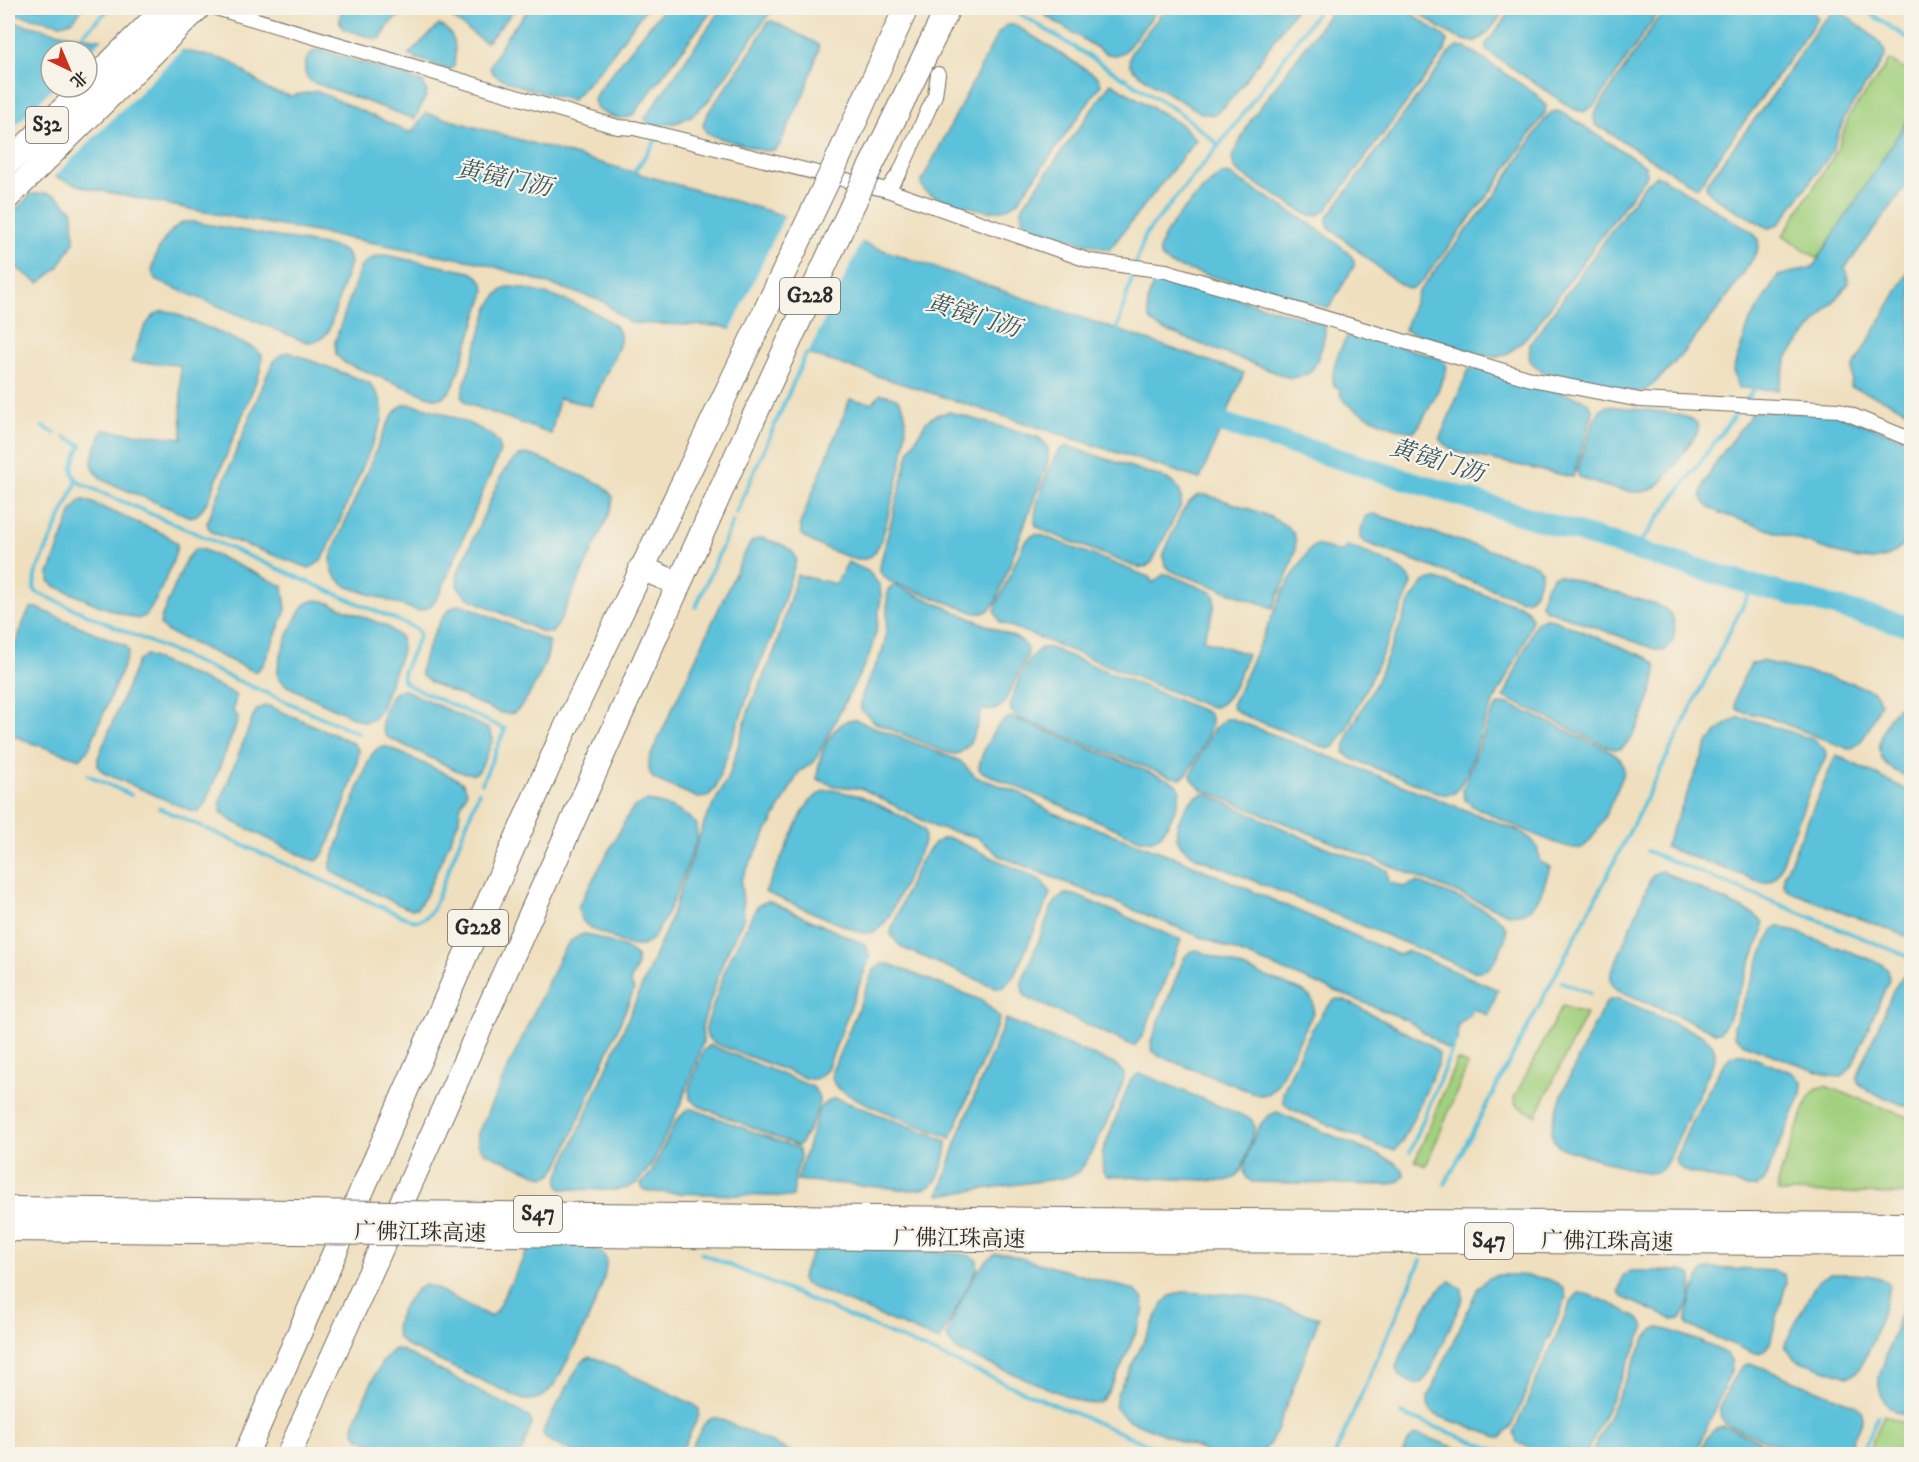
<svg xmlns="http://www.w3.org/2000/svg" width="1919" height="1462" font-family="'IM FELL DW Pica','Noto Serif SC',serif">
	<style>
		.green { fill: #a1d07e; stroke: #667e54; stroke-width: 1.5 }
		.water { fill: #5cc1da; stroke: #447682; stroke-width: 1.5; fill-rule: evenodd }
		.pier { fill: #efdfbe }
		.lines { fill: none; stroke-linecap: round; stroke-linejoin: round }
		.stream { stroke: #5cc1da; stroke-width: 4 }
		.river { stroke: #5cc1da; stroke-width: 21 }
		.street-casing { stroke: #706a5e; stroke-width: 16 }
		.highway-casing { stroke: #706a5e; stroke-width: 26 }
		.street { stroke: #fff; stroke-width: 14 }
		.highway { stroke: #fff; stroke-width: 24 }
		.highway-bridge-casing { stroke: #706a5e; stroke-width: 26; stroke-linecap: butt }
		.highway-bridge { stroke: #fff; stroke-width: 24 }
		.labels { text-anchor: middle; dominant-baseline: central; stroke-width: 4.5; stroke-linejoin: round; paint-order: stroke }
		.shield { fill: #f7f3e8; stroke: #686764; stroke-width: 1.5 }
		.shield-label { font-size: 21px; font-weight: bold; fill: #2b2b2b }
		.street-label { font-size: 22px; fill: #2b2b2b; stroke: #f7f3e8 }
		.water-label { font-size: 24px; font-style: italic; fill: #3a5860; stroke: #f7f3e8 }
	</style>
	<rect width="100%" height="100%" fill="#f7f3e8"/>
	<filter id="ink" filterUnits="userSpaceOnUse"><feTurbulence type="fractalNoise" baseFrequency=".0167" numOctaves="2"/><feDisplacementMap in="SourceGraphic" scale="12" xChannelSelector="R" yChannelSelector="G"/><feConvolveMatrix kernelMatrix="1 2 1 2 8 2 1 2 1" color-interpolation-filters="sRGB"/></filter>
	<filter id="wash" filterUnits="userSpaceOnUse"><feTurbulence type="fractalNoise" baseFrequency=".008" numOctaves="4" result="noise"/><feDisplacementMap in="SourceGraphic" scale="24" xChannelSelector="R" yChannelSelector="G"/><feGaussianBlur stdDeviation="1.35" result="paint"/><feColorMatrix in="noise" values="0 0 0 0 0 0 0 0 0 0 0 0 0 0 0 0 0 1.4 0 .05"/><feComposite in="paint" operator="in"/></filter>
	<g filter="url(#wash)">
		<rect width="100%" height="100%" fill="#efdfbe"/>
		<path class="green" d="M1890,60l21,14v41l-93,144 -35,-24 54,-84 12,-35z
			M1562,1006l24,8 -50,102 -20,-11 -2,-7z
			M1457,1060l11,5 -42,101 -11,-5z
			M1825,1086l86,32v76l-133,-2 -1,-9 31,-84 8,-10z
			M1884,1415l27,11v28h-44z"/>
		<path class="water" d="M8,8h75l-11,13 -11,3 -53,-11z
			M343,8h68l-20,14 -10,16 -5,1 -33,-10c-4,-8 -5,-14 0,-21z
			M439,8h77l-26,31 -4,3 -4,-2z
			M530,8h116l-42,57 -32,35c-18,-4 -64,-15 -78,-26 -4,-3 -3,-4 -4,-8l17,-30z
			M664,8h50l-81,107c-13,7 -24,1 -36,-6l-3,-9 4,-9z
			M722,8h51l-64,92 -15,14 -15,8 -29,5 -5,-9z
			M1040,8h119l-33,42c-7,6 -12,6 -21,3l-59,-37z
			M1166,8h130c-13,18 -66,100 -81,106 -4,1 -10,0 -14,-1 -12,-8 -67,-38 -71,-48 -2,-5 0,-9 2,-14z
			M1334,8h69l42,29 2,4 -2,10 -118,158c-8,7 -12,8 -21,5l-68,-42 -4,-5 -2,-10 18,-36z
			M1411,8h95c-8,10 -16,26 -28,32 -15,8 -54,-24 -67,-32z
			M1513,8h148l-65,96 -12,8 -11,-3 -87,-59v-6z
			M1665,8h145l8,10c-39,57 -81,113 -121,170l-102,-64 -1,-8 2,-5z
			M1834,11c11,0 42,27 49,36 3,5 2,5 2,10l-40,59 -13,36 -51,70 -8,5 -5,1 -52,-29 -9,-10 -1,-5 69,-92 43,-65z
			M8,21l57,13 126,18 39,9 38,29 22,6 27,-5 94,42 15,-20 343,98 475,162 -44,106 -479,-153 -91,-3 -28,-22 -119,-38 -294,-54 -102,-21 -79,-28zM51,51h36v36h-36z
			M772,21l42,21 4,3 1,4 -14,42 -25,53 -4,6 -11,1 -52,-15 -7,-4 -3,-7 3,-9 43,-62 19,-32z
			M439,25c18,7 17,25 15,41l-5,4 -39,-14 -1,-2z
			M1010,25h5l83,52 3,8 -82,115c-8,8 -18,12 -30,11 -10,-1 -58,-14 -64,-20 -2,-2 -3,-5 -4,-8l76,-148 8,-9z
			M1457,47l8,1 8,4 64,43 9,11 -1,7 -51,74 -71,93 -8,7 -6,2 -14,-8 -67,-55 -1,-8 116,-156 7,-10z
			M316,50l7,1 100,31 4,11 -12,26 -103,-37c-12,-9 -8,-25 4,-32z
			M1111,83l71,42 14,15 -87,110 -77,-22c-9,-6 -13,-11 -9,-22z
			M1557,111l8,3 80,52 2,8 -113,155c-9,9 -24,27 -37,28 -4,0 -7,-1 -11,-1l-82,-26 14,-38 77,-97 52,-79 5,-4z
			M1911,115v65l-66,88 4,15 -61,73 -10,34 -40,-2 -5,-18 17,-49 28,-45 35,-9z
			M1222,174l8,1c20,12 120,69 124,86 0,2 0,4 0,5l-25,42 -155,-42c-6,-3 -12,-6 -14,-12 -6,-17 47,-72 62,-80z
			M1656,176l5,1 91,55c5,5 8,8 6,16 -8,23 -93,134 -115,143 -13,5 -91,-14 -103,-21 -4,-3 -7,-7 -11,-10l1,-16 116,-161z
			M46,193l11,3 16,15 1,31 -17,27 -18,14 -31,-21v-45l24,-23z
			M183,222h11l140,25c9,3 15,6 16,16l-21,67c-8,11 -14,15 -28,10l-144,-59 -5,-9c2,-20 14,-40 31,-50z
			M384,255l86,17c10,5 17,11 14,23l-30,90c-7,11 -11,15 -24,12l-85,-34 -9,-8 -1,-13 25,-74c7,-9 13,-11 24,-13z
			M1911,267v146l-23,-12 -37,-14 2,-19z
			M1162,277l162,47c4,9 -7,42 -15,49 -6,4 -12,4 -19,5l-131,-50c-4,-3 -8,-6 -10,-11 -3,-12 0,-35 13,-40z
			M508,287c22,-1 98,24 110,43 4,6 2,12 0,18l-27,58 -32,-8 -8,36 -83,-30 -6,-6 1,-9 25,-79c5,-10 9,-18 20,-23z
			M164,311l8,1 77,34 8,4 5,5 -1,14 -53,132 -11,14 -7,2 -85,-36c-23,-15 -10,-30 -2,-51l79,8 -2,-73 -49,-3c7,-16 13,-48 33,-51z
			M1352,332l90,27c3,3 6,7 4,12 -2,9 -25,54 -31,60 -13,3 -61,-20 -71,-30 -2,-2 -3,-6 -4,-8l1,-3 -7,-5c-4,-14 7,-44 18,-53z
			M288,352l81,31c11,12 15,22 13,38l-55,130c-5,8 -8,14 -18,17l-96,-35 -5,-6 -1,-4 60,-148c5,-11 9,-20 21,-23z
			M1469,369l18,1 95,29 8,6 3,7 -20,65 -117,-25 -11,-7 -5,-7z
			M880,394c8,1 16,2 21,9 16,23 -12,107 -19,135 -4,9 -8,20 -18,21 -11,2 -54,-16 -62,-24l-2,-11 50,-125 22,4z
			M406,404c18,1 81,23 91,37 4,4 3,8 2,13l-58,137c-6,11 -11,18 -23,20l-72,-25c-13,-10 -17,-17 -14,-33l53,-124c6,-11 10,-21 21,-25z
			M1608,406c20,3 72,5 86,15 5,3 5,7 3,12 -9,13 -32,50 -44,56 -18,9 -57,-5 -74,-12l-2,-6 17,-51 7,-11z
			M1827,411l84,30v89l-9,16 -15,11 -15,3 -20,-2 -132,-45c-7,-4 -15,-7 -18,-15 -5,-16 40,-71 51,-86z
			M949,412l88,25c12,7 13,14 10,27l-51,137c-5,8 -9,13 -20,12l-87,-32 -9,-9v-7l30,-116 16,-27 10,-7z
			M1067,446l100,33c11,7 16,12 14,26l-29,57c-6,6 -10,7 -19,4l-88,-35 -9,-5c-5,-14 12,-58 20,-71 3,-5 6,-7 11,-9z
			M525,454l9,2 69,29 10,12 -2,13 -53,115 -7,8 -9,-1 -75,-35 -10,-11 1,-13 44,-99c7,-9 12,-17 23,-20z
			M1199,495h7c18,6 86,23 89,43 4,18 -15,53 -22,70l-99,-36c-8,-4 -12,-9 -10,-18 8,-18 17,-51 35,-59z
			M83,500l5,1 80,35 9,8c0,12 -23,64 -32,72l-8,3 -39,-14 -43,-19 -6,-5v-7l23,-63 7,-9z
			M1374,514l162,51 5,5v4c-3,12 -6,29 -22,25l-155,-57 -4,-4 3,-16 3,-6z
			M1035,534l6,1 108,42 4,6 11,-9h4l45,19c6,13 -6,34 -10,47l44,14c-6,16 -15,48 -32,53l-8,-1 -207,-84 -5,-10 1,-6 28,-63 6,-6z
			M762,538c13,5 34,8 34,23l-24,76 -15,33 -42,119 -8,8 -9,1 -44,-19c-6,-7 -6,-13 -4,-22l94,-203 8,-13z
			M1316,545l25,7 7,-6c18,7 58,19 64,38l-31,73 -35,73 -12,17 -6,2 -87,-35 -8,-6 -1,-3 53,-117 24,-38z
			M195,549l9,1 79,36 3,24 -22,53 -7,8h-4l-87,-40 -6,-6 1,-7 25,-58z
			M848,562l20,9 12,15 1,12 -5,34 -7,24 -55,106 -15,10 -58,108 3,37 -21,44 -21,65 1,16 -21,59 -30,63 -15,19 -10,5 -12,2 -54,-1 -3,-6 1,-8 51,-114 58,-136 37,-104 25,-48 19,-64 26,-59 22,-75 39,9z
			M1558,575l102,31c16,8 17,20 12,37l-8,8 -6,-1 -113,-41 -4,-5 4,-16 8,-12z
			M1436,579l85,27 7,5 4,8c-9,34 -31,65 -45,97 -9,21 -16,54 -29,73 -4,6 -9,6 -16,5l-92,-36 -6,-6 6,-22 26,-47 35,-83 13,-18z
			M895,585l121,53c7,4 12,8 12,16l-25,51 -9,5h-12c-5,13 -10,42 -27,44 -3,0 -7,-2 -10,-2l-69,-29 -15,-13c-2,-21 15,-41 22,-61 6,-19 3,-40 5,-60z
			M316,600l8,1 62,25 15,12 1,13 -22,59c-4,6 -8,12 -17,12l-76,-36 -9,-9c-3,-14 16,-60 26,-71 4,-4 7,-5 12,-6z
			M458,605h6l84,36c5,14 -22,66 -35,72 -5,2 -10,0 -15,-1l-66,-29 -11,-8c-2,-11 17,-53 25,-62 4,-4 7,-6 12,-8z
			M31,608h6l89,38 3,6 -40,96 -9,11 -51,-17 -21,-9v-70l18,-47z
			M1545,618h4l99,40 8,7c2,17 -21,80 -37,84 -4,1 -6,0 -9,-1l-106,-51 32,-74z
			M1042,648h8l156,64c4,3 5,4 5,8 1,14 -18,44 -25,55l-5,3 -10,-1 -153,-59 -7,-7 -1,-5c5,-19 15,-48 32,-58z
			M146,655l83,36 7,5 -3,15 5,6 -1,6 -32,81 -6,7h-7l-88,-38 -6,-6v-9l36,-88 4,-9z
			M1761,661l91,22 22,9 4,4 2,7c-7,15 -14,41 -31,46l-82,-32 -27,-6 -4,-3c-4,-13 9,-32 15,-44z
			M399,690h6l84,39 4,10 -9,22 -5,10 -5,3 -14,-2 -73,-35c-11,-12 -1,-40 12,-47z
			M1911,703h1l-1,75c-10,-4 -26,-10 -30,-22 -5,-14 7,-44 21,-51 3,-1 6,-1 9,-2z
			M1503,704h6l97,45c12,7 20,12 17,27 -7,16 -27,66 -42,72 -14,5 -91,-34 -108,-42l-9,-7 -1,-10 27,-72 7,-11z
			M264,706h5l78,34 7,4 5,7c-2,18 -28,100 -42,110l-10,-3 -77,-38 -9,-8 -1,-10 33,-85 3,-6z
			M1011,717l150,60c6,2 13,5 17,9 7,9 -12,45 -20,51 -6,5 -11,3 -18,2l-158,-67 -3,-3c1,-14 17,-50 32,-52z
			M1738,718l11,1 66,21 10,10 1,7 -15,30 -31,82c-4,8 -7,13 -16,14l-99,-36 43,-104c8,-11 16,-19 30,-25z
			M1225,719h8l286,112c15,10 20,12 20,30l11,6c-8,23 -13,54 -44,46l-305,-124 -9,-9 -1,-6 22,-44z
			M848,720h8l104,41 16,16 44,16 31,19 121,44 227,99 9,-4 90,39 -10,25 -15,-6 -3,6 -12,10v16l-10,9 -41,-30 -407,-164 -23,-19 -40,-9 -74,-39 -28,-3 -18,-7c2,-23 9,-47 31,-59z
			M381,747h7l67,31 7,4 5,9 -7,17 -1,12 -34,77 -8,11 -6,1 -7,-2 -70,-34 -4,-4 1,-6 34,-93c4,-9 6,-19 16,-23z
			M1836,755l75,37v146l-120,-46 -7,-6v-10z
			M831,790l30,6 48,24 15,10 1,7 -2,8 -35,73c-8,11 -14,18 -29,14l-94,-40 37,-78 8,-13 13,-10z
			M1201,794h6l108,49 72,27 2,12 14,5 14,-5c18,8 85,28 89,47 2,8 -5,19 -8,26 -6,12 -11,18 -25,16l-277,-114c-8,-5 -17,-10 -19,-20 -3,-14 11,-38 24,-43z
			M647,801c16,2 40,12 50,24v13c-8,21 -34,100 -53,107 -12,5 -29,-6 -39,-11 -15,-5 -26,-11 -27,-27l51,-93 6,-8z
			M944,838l8,1 88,41 10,11 -1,6 -34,77 -11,13 -6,1 -8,-3 -85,-36 -6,-4 -8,-10 1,-7c11,-25 26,-80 52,-90z
			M1662,871l93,44 8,7v9l-36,91 -7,10h-5l-95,-41c-7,-4 -10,-8 -9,-17l40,-96 5,-5z
			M1065,894l10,1 106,45 -38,95 -9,11 -102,-46c-8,-4 -11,-9 -10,-18l30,-75 6,-8z
			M768,901l96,43c4,5 5,8 5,15l-42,110c-6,7 -9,11 -19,10l-94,-36c-7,-4 -8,-8 -8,-16l21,-63 28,-54 4,-5z
			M1780,926l100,37 8,7 1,10 -37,86 -11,11 -12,-1 -87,-33 -8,-7v-10l33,-85 8,-13z
			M586,934c10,4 49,14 51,25 2,7 -4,16 -7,22l4,9 -73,171c-5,8 -8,15 -18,16l-59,-25c-6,-6 -7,-10 -6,-19l84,-181c6,-9 13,-17 24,-18z
			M1197,950l105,41c10,6 13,11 11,22l-35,70c-5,7 -9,12 -19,12l-100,-39 -7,-6 -1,-8 33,-84 7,-7z
			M882,964h7l94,37 17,17 -49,120c-21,-9 -105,-39 -116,-53 -3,-4 -3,-9 -3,-13l41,-100 4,-5z
			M1907,975h5l-1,133 -43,-17 -10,-9 -1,-5 37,-88 8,-12z
			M1337,999l8,1 83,44 11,9 -1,12 -36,77 -7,8 -11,-2 -93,-39 -8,-7v-10c10,-22 33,-83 54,-93z
			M1614,999h6l83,37c10,7 14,13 11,26l-45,96c-6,12 -9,15 -23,15l-79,-23c-8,-3 -14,-7 -15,-15 -3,-23 40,-105 52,-129l4,-5z
			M1006,1019l110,46 8,8c1,13 -33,86 -44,97 -5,5 -10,6 -17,8l-124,17 22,-66z
			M710,1045l103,42c3,5 6,8 6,14 -1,10 -14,38 -21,45l-99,-40 -9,-7 -1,-10 14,-38z
			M1737,1054h6l50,19 9,9 -1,13 -37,86 -8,6h-8l-64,-16 -7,-7 -2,-5 16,-36 28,-52 11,-14z
			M1138,1074h4l109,45 4,8 -13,42c-5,8 -8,10 -17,12l-118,-5 -4,-4 -1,-18 26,-68 3,-6z
			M832,1099h6l95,36 13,6c3,9 -7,40 -15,45 -6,4 -13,3 -19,4l-115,-10 21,-68 3,-6z
			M688,1109h5l106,40 1,9 -5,18 -2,21 -143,-5 -7,-3 -2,-5 10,-11 25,-52z
			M1277,1112l117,50 9,8 1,6 -6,6 -13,3 -133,-3c-3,-2 -5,-3 -7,-7 -3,-11 10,-42 16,-51 4,-6 9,-10 16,-12z
			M531,1244c19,1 58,-3 72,10 16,15 -36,107 -46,126 -9,14 -16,21 -33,20l-117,-54 -10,-9c-4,-18 11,-45 28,-52l8,2 58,30 5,-6z
			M817,1244l145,10 11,3 4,3v9l-38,72 -134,-57 -3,-4 1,-8z
			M996,1254h10l128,36c10,7 11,13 9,25 -8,17 -31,82 -45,88 -6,2 -13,0 -19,-2l-119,-49c-11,-8 -15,-11 -11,-25 11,-22 25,-61 47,-73z
			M1709,1268l66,3 9,4 2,9 -16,59 -5,7 -6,3h-6l-66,-28c-2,-11 9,-42 15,-52 2,-4 3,-3 7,-5z
			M1631,1271h50l10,3c5,11 -3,35 -10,45l-7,1 -52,-23 -3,-6 4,-15z
			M1830,1274c15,0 51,-2 59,11 -2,17 -20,71 -30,84 -3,4 -7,6 -12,8l-52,-18 -10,-11v-4l29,-57 5,-7z
			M1496,1275c17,0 49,-1 64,10 4,3 5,8 6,13l-55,129 -9,10h-4l-60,-21c-8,-5 -11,-10 -10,-19l50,-109 8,-8z
			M1450,1281l12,8 1,9 -34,76 -7,8 -8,2 -15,-8 -3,-9 2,-5c10,-20 32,-71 52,-81z
			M1911,1285v134l-16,-8 -8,-6 -5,-8 -3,-10v-10l29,-86z
			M1182,1292l62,3 75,23 -42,113 -9,15 -8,8h-49l-84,-35 -12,-11 2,-14 46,-90 6,-7z
			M1579,1293c11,0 53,19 61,28 4,3 3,4 4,8l-58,125h-35l-34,-11 -3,-12 58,-131z
			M1659,1328c12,2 64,21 70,29 3,4 3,9 2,14l-36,83h-104l54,-115 9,-10z
			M395,1349l6,1 127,66 4,7 -11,31h-125l-37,-16 -5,-7 1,-10c7,-16 26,-67 40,-72z
			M590,1357l5,1 100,47 4,4v6l-19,39h-102l-27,-12 -7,-6 -1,-4 2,-5 36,-65z
			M1750,1363l105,42c6,4 8,7 7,14l-15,35h-47l-71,-28c-8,-6 -11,-11 -8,-21 7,-14 13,-37 29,-42z
			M712,1418h6l78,36h-108l16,-30z
			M1723,1426l67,28h-91c5,-11 10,-25 24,-28z
			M1415,1435h5l53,19h-71l8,-15z"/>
		<path class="pier" d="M104,37l80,11 -132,131 -44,-16v-30l46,-46h33v-33z
			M786,213l77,26 -56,117 -77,-24z"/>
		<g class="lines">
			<path class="stream" d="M1011,8l168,104 40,33
				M1862,8l50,33
				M78,39l32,-31
				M632,175l26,-38
				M1136,264l9,-29 87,-106 88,-121
				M1116,333l18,-62
				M1744,402l12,-15
				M43,427l12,6
				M65,437l16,8c-6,16 -16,27 1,39l333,144 4,4v5l-16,36v8l7,5 95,43 -23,54
				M77,481l-42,94 -1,14 4,4 320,140
				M736,513l70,-159
				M1635,550l105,-142
				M696,607l37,-86
				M88,775l43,20
				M159,808l44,19
				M207,829l204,91c11,2 15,-2 22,-11l46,-117
				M1647,851l265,107
				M1562,982l28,11
				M1410,1152l45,-110
				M1445,1184l156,-296 152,-303
				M701,1253l469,201
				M1401,1414l105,40
				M1335,1454l86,-194
				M1862,1454l16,-38"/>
			<path class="river" d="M1196,415l439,135 118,35 159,42"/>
		</g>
	</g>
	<g filter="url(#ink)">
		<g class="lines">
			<g class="street-casing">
				<path id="street" d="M216,8l402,119 16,1 253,62
					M938,74l-3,21 -35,77 -13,18 203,71 76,10 365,108 109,21 199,10 73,30"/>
			</g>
			<g class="highway-casing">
				<path id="highway" d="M87,86l78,-78
					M8,163l78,-76
					M836,163l70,-155
					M867,174l81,-166
					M8,197l190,-189
					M641,568l38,16
					M1069,1220l843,5
					M1067,1240l460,1 385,3
					M246,1454l314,-714 160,-334
					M289,1454l464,-1035"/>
			</g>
			<use href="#street" class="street"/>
			<use href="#highway" class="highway"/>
			<g class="highway-bridge-casing">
				<path id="highway-bridge" d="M720,406l116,-243
					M753,419l114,-245
					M8,1209l1061,11
					M8,1229l1059,11"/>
			</g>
			<use href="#highway-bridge" class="highway-bridge"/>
		</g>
	</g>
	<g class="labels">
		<g class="shield">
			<rect x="26" y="107" width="42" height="36" rx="4.5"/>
			<rect x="780" y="278" width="60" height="36" rx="4.5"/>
			<rect x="448" y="910" width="60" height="36" rx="4.5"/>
			<rect x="514" y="1196" width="48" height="36" rx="4.5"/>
			<rect x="1465" y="1223" width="48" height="36" rx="4.5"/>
		</g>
		<g class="shield-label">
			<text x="47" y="125">S32</text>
			<text x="810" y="296">G228</text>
			<text x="478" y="928">G228</text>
			<text x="538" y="1214">S47</text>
			<text x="1489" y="1241">S47</text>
		</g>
		<g class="street-label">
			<text transform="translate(420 1233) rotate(1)">广佛江珠高速</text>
			<text transform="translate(959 1239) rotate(1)">广佛江珠高速</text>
			<text transform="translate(1607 1242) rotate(1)">广佛江珠高速</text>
		</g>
		<g class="water-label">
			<text transform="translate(504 179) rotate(12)">黄镜门沥</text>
			<text transform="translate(973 316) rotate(17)">黄镜门沥</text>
			<text transform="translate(1437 461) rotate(17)">黄镜门沥</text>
		</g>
	</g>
	<rect width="1919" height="1462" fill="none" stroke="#f7f3e8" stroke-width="30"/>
	<g transform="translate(69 69) rotate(136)"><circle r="28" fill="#f7f3e8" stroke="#a5a39c" stroke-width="1.5"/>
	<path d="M0-4.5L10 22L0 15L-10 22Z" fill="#c8321e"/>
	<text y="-9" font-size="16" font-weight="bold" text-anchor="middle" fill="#2b2b2b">北</text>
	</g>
</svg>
